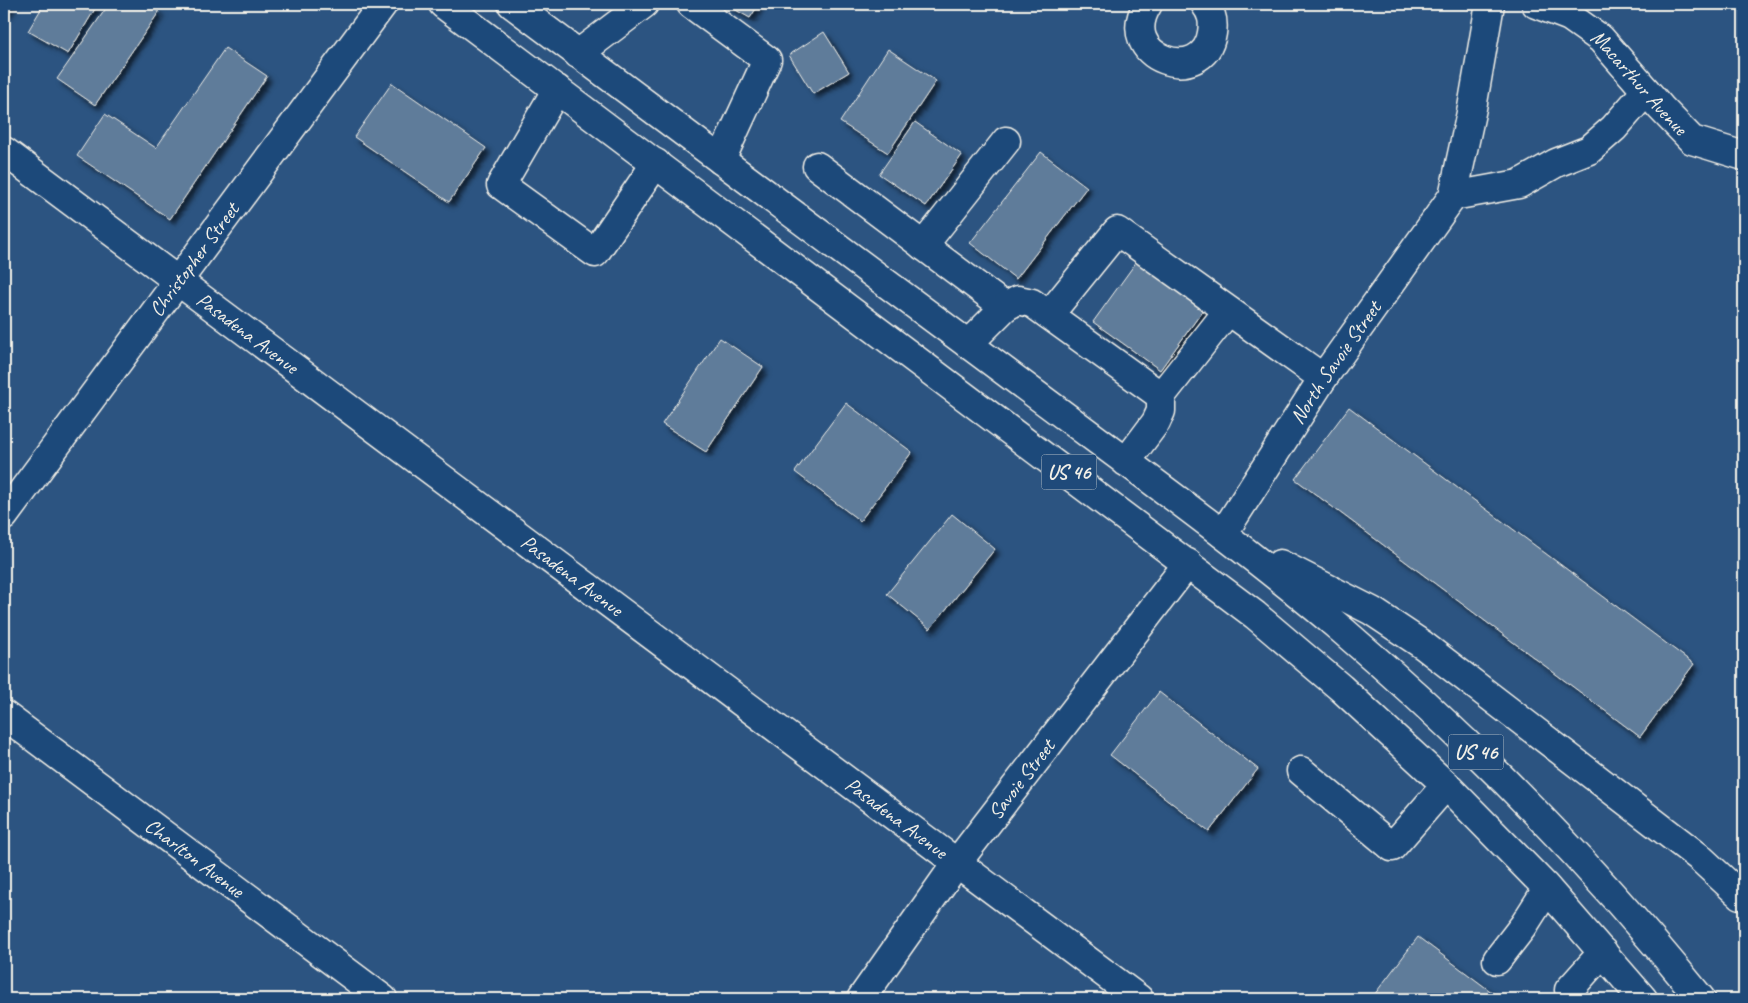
<svg xmlns="http://www.w3.org/2000/svg" width="1748" height="1003" font-family="Caveat,sans-serif">
	<style>
		.building { fill: #5e7b9a; stroke: #f4f1e8; filter: url(#shadow) }
		.lines { fill: none; stroke-linecap: round; stroke-linejoin: round }
		.minor-casing { stroke: #f4f1e8; stroke-width: 31 }
		.highway-casing { stroke: #f4f1e8; stroke-width: 31 }
		.minor { stroke: #1f4a7a; stroke-width: 28 }
		.highway { stroke: #1f4a7a; stroke-width: 28 }
		.labels { text-anchor: middle; dominant-baseline: central; stroke-width: 5; stroke-linejoin: round; paint-order: stroke }
		.shield { fill: #1f4a7a; stroke: #b4bfc7; stroke-width: 1 }
		.shield-label { font-size: 20px; font-weight: bold; fill: #f4f1e8 }
		.street-label { font-size: 21px; fill: #f4f1e8; stroke: #1f4a7a }
	</style>
	<defs>
		<filter id="shadow"><feDropShadow dx="4.5" dy="4.5" stdDeviation="2.5" flood-color="#0009"/></filter>
	</defs>
	<rect width="100%" height="100%" fill="#2c5481"/>
	<filter id="ink" filterUnits="userSpaceOnUse"><feTurbulence type="fractalNoise" baseFrequency=".02" numOctaves="2"/><feDisplacementMap in="SourceGraphic" scale="10" xChannelSelector="R" yChannelSelector="G"/><feConvolveMatrix kernelMatrix="1 2 1 2 8 2 1 2 1" color-interpolation-filters="sRGB"/></filter>
	<g filter="url(#ink)">
		<path class="building" d="M4,4h8l-8,11z
			M44,4h54l-30,50 -40,-23z
			M109,4h38l12,8 -64,93 -38,-26z
			M725,4h34l-9,14z
			M824,32l25,40 -36,22 -24,-39z
			M225,48l42,28 -97,143 -93,-63 28,-42 51,34z
			M888,49l48,32 -48,72 -48,-31z
			M392,83l94,65 -37,54 -95,-65z
			M915,122l47,33 -36,51 -47,-32z
			M1041,152l46,35 -71,92 -46,-36z
			M1137,261l67,48 -44,61 -67,-48z
			M720,338l43,29 -57,85 -44,-28z
			M846,403l66,49 -52,69 -65,-49z
			M1349,407l345,257 -54,73 -345,-258z
			M952,514l43,35 -65,80 -43,-35z
			M1159,692l99,77 -49,63 -99,-77z
			M1418,937l83,62h-130z"/>
		<g class="lines">
			<g class="minor-casing">
				<g id="minor">
					<path d="M691,4l76,56 -46,100"/>
					<path d="M1148,4c-34,54 56,84 64,29 2,-12 0,-20 -7,-29"/>
					<path id="s1" d="M1536,4l34,13 31,22 60,69 31,32 52,16"/>
					<path d="M578,54l66,-50"/>
					<path d="M557,89l-56,96 94,68 61,-90"/>
					<path id="s2" d="M4,151l1135,848"/>
					<path d="M817,166l188,141"/>
					<path d="M1453,196l66,-12 37,-21 33,-13 25,-22 32,-37"/>
					<path d="M923,246l83,-105"/>
					<path d="M1049,315l68,-84 206,147"/>
					<path d="M968,344l37,-37 13,-7 14,3 129,93v15l-5,11 -30,40"/>
					<path d="M1161,396l67,-85"/>
					<path id="s3" d="M4,516l379,-512"/>
					<path id="s4" d="M1223,534l100,-156 130,-182 19,-88 18,-104"/>
					<path id="s5" d="M4,715l379,284"/>
					<path d="M1301,771l91,76 54,-62"/>
					<path d="M1497,960l27,-35 23,-36"/>
					<path d="M1569,990l34,-38"/>
					<path id="s6" d="M861,999l95,-135 232,-301"/>
				</g>
			</g>
			<g class="highway-casing">
				<path id="highway" d="M443,4l812,611 86,73 105,97 98,100 99,114
					M512,4c164,124 330,246 495,369 112,84 228,166 335,257 131,112 251,236 359,369
					M1280,564l92,47 51,34 276,212 41,38"/>
			</g>
			<use href="#minor" class="minor"/>
			<use href="#highway" class="highway"/>
		</g>
	</g>
	<g class="labels">
		<g class="shield">
			<rect x="1041.5" y="454.5" width="55" height="35" rx="4"/>
			<rect x="1448.5" y="734.5" width="55" height="35" rx="4"/>
		</g>
		<g class="shield-label">
			<text x="1069" y="472">US 46</text>
			<text x="1476" y="752">US 46</text>
		</g>
		<g class="street-label">
			<text stroke="none"><textPath href="#s1" startOffset="132">Macarthur Avenue</textPath></text>
			<text stroke="none"><textPath href="#s3" startOffset="319">Christopher Street</textPath></text>
			<text stroke="none"><textPath href="#s2" startOffset="304">Pasadena Avenue</textPath></text>
			<text stroke="none"><textPath href="#s4" startOffset="205">North Savoie Street</textPath></text>
			<text stroke="none"><textPath href="#s2" startOffset="709">Pasadena Avenue</textPath></text>
			<text stroke="none"><textPath href="#s6" startOffset="272">Savoie Street</textPath></text>
			<text stroke="none"><textPath href="#s2" startOffset="1114">Pasadena Avenue</textPath></text>
			<text stroke="none"><textPath href="#s5" startOffset="238">Charlton Avenue</textPath></text>
		</g>
	</g>
	<rect width="1748" height="1003" fill="none" stroke="#1f4a7a" stroke-width="20"/>
	<rect x="10" y="10" width="1728" height="983" fill="none" stroke="#f4f1e8" stroke-width="2" filter="url(#ink)"/>
</svg>
